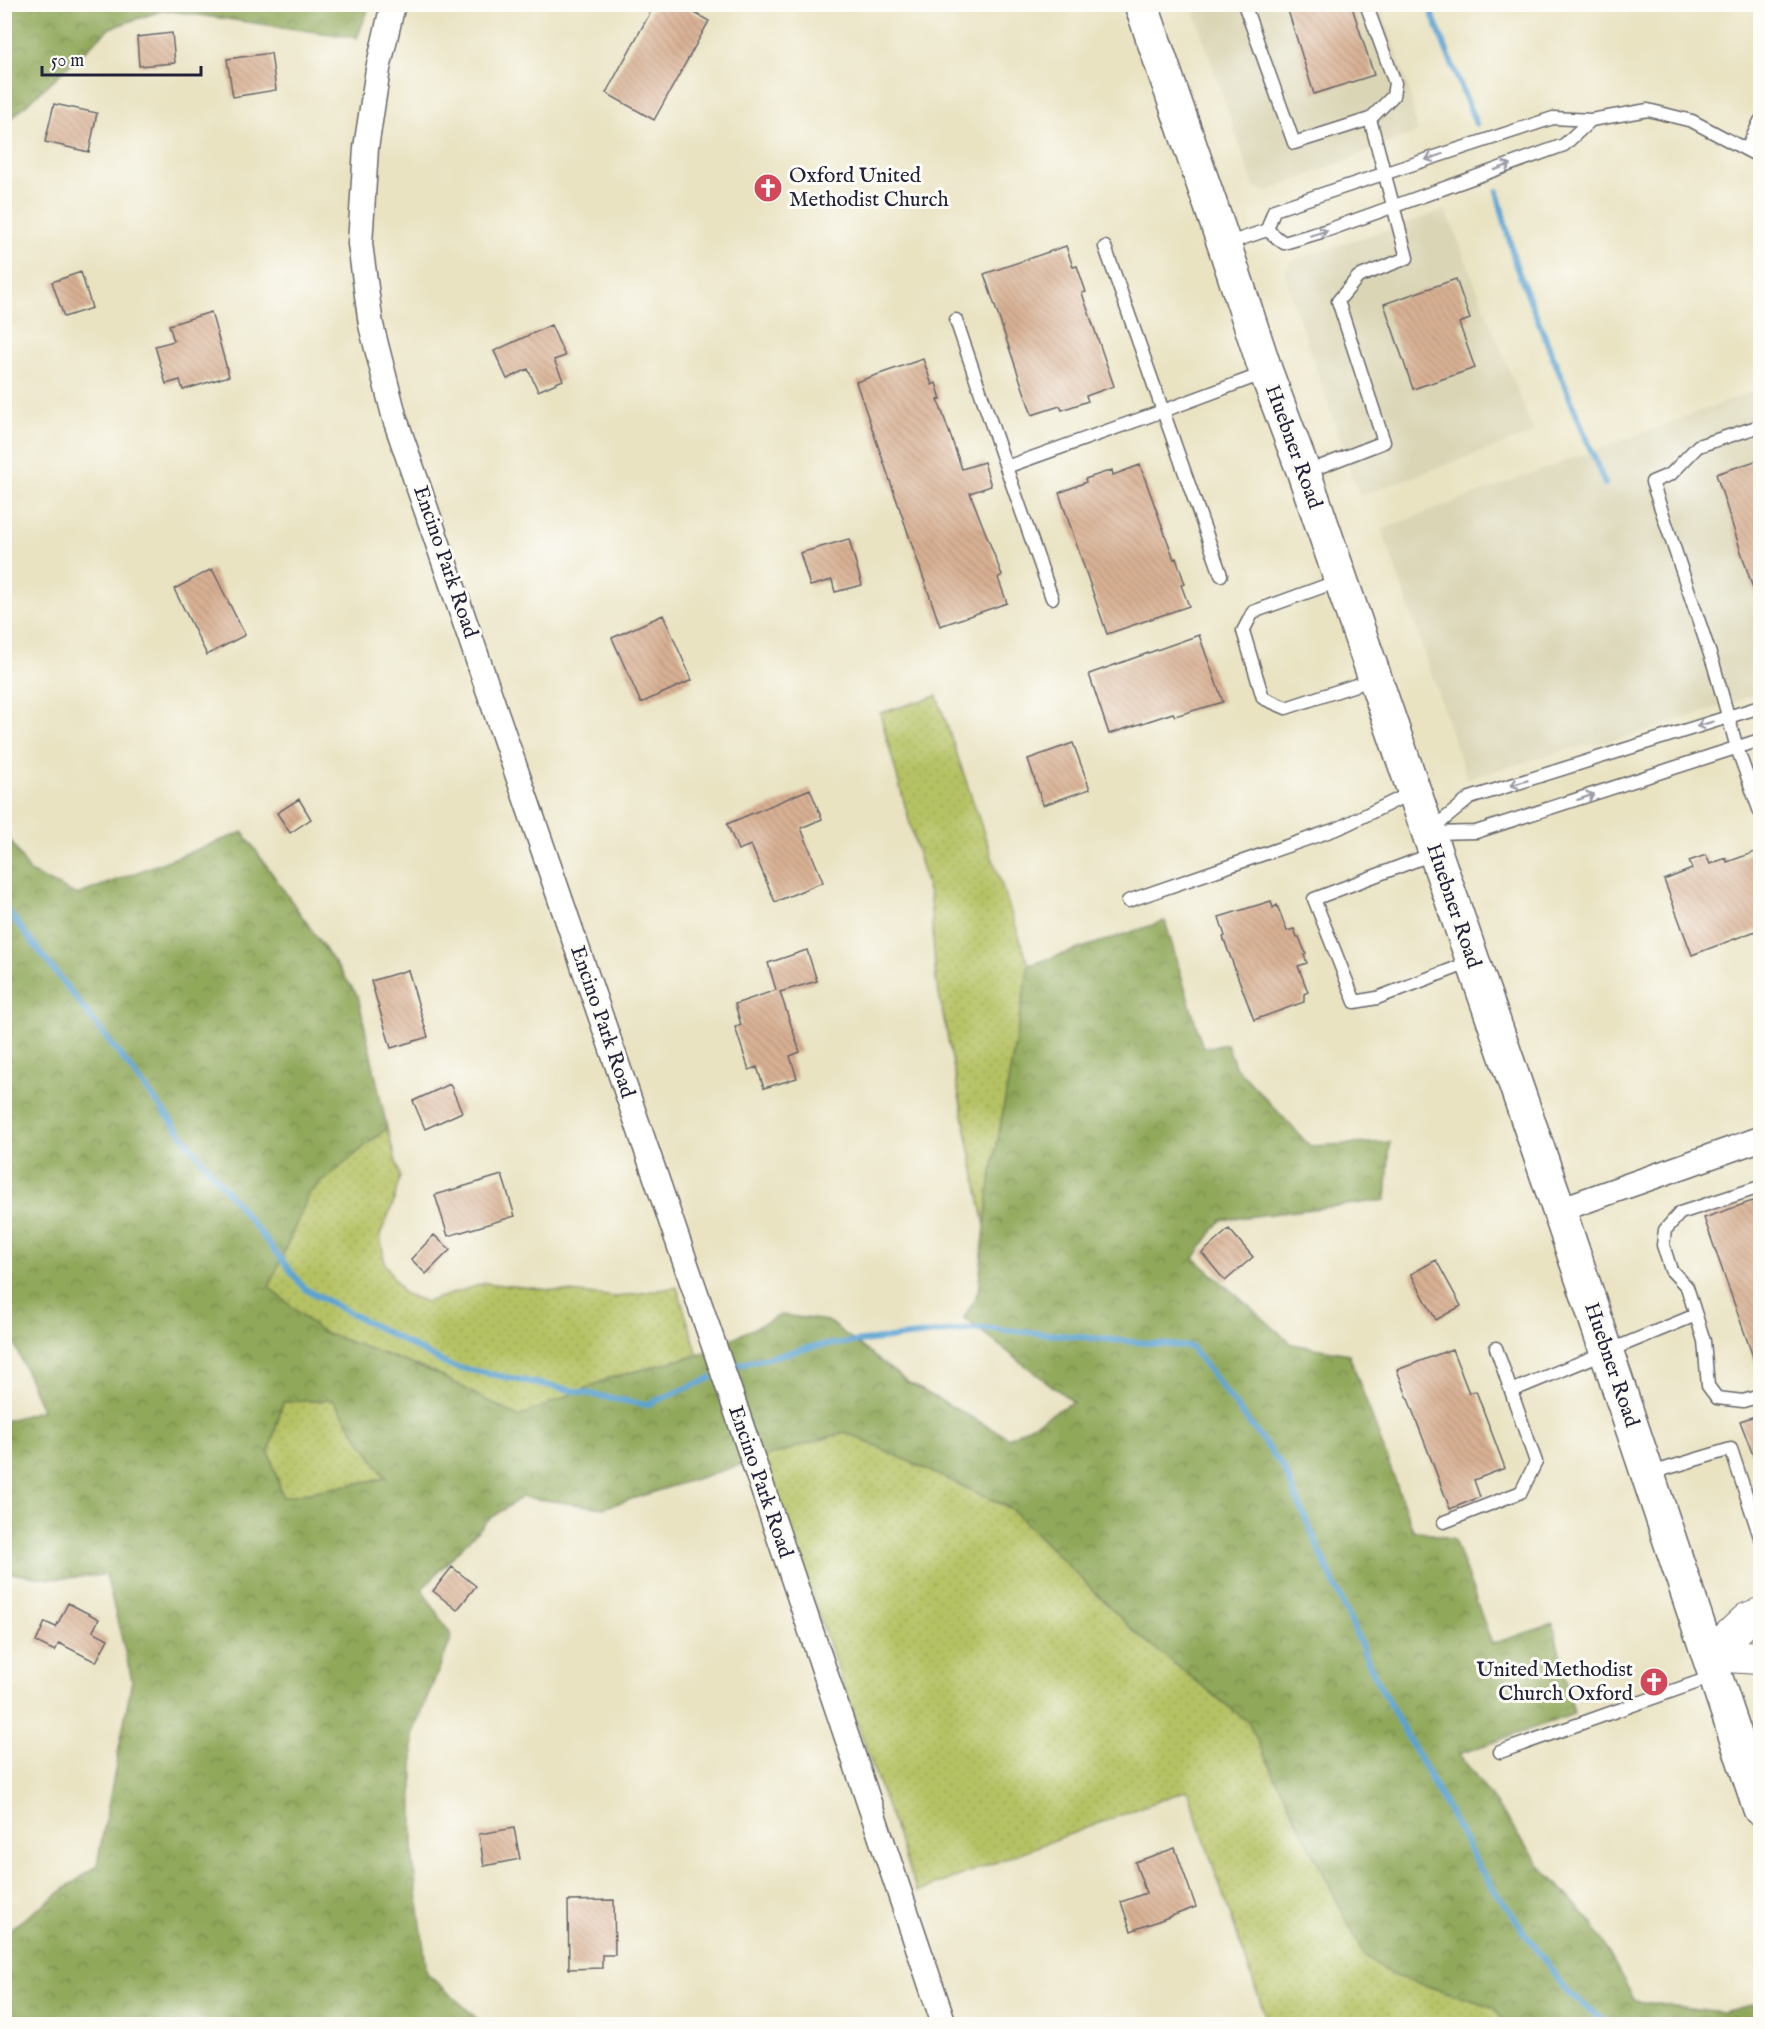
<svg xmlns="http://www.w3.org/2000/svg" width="1765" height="2029" font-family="'IM FELL English',serif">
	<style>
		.built { fill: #dad5b5 }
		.grass { fill: url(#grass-dots); stroke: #6c7250; stroke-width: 1.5 }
		.forest { fill: url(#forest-crowns); stroke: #59654a; stroke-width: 1.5; fill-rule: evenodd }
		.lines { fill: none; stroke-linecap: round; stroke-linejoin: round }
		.stream { stroke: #5ba3d1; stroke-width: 6 }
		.building { fill: url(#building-back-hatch) }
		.service-casing { stroke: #68666a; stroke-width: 15 }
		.minor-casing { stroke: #68666a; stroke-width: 27 }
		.tertiary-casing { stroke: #68666a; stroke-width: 34 }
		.primary-casing { stroke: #68666a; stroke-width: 36 }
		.service { stroke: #fff; stroke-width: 12 }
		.minor { stroke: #fff; stroke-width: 24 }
		.tertiary { stroke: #fff; stroke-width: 32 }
		.primary { stroke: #fff; stroke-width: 33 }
		.oneway { stroke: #9c9ca7 }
		.labels { text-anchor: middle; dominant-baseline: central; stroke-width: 6; stroke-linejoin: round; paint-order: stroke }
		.poi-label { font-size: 21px; fill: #22223b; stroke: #fdfcf7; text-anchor: start }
		.street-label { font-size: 21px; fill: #22223b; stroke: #fdfcf7 }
	</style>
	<defs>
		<pattern id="grass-dots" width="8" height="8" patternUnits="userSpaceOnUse" patternTransform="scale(1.5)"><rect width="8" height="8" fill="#b5c264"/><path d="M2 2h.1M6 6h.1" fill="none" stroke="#9ba658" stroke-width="1.8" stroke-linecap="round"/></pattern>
		<pattern id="forest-crowns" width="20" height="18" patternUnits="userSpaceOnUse" patternTransform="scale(1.5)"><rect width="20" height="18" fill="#90a85a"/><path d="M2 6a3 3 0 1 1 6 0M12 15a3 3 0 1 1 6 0" fill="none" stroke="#75884c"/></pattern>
		<pattern id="building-back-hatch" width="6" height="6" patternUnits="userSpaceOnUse" patternTransform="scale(1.5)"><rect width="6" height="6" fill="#d8b093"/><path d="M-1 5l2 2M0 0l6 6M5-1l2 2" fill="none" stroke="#b99780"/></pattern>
	</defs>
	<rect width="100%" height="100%" fill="#fdfcf7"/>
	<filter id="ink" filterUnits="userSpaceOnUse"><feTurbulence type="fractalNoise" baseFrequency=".0167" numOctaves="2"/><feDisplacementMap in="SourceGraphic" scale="12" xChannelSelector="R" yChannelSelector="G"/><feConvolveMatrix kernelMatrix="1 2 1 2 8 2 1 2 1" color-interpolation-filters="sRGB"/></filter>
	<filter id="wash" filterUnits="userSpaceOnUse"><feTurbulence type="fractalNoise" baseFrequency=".008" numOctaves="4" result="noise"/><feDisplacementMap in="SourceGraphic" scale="24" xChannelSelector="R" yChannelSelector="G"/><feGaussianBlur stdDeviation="1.35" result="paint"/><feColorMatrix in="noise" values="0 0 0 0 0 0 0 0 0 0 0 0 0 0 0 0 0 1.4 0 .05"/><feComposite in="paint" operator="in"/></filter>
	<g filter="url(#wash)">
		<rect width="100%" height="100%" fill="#e9e3c2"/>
		<path class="built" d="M1192,5h188l29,84 8,43 -151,60 -12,-5z
			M1446,210l88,223 -175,63 -75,-223 7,-12z
			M1760,389v304l-125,42 -69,15 -99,29 -85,-250z"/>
		<path class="grass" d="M937,696l92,269 -40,224 -4,37 -49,-247 -6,-81 -50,-185z
			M387,1128l13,48 -7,28 -13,31 5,29 18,29 23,9 59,-19 132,14 60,-10 21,68 -88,23 -92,40 -82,-45 -116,-42 -51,-44 41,-95z
			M333,1400l53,78 -103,19 -14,-45 14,-50z
			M845,1432l165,76 127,126 111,88 116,233 28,20 102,32 11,17h-237l-81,-234 -270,102 -154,-434z"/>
		<path class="forest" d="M5,4h365v1l-13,33 -193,-28 -54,18 -105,96z
			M4,830l26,42 47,23 166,-63 115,164 29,132 -77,64 -41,95 51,44 116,42 82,44 92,-39 88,-23 83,-40 47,6 81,62 100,55 64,-36 -109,-84 14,-26 11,-103 40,-224 136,-44 38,127 24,-4 8,22 75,80 80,-4 -4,58 -165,20 -27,38 98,86 57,10 64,176 41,9 38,105 61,-20 21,90 -115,40 82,112 51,57 43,78 87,11 38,-9v21h-255l-11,-17 -102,-32 -28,-20 -116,-233 -111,-88 -127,-126 -165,-76 -242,76 -81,-11 -34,23 -66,69 30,48 -39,96v128l14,112 56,51h-473l-5,-18v-73l92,-68 35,-185 -26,-105 -56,4 -45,-7v-151l37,-11 -37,-89zM333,1400l53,78 -103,19 -14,-45 14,-50z"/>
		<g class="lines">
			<path class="stream" d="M1428,4l48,120
				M1497,191l19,75 89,218
				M4,906l197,253 104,130 145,77 196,39 65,-27
				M738,1365l78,-19 167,-18 208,19 92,120 93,212 104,190 88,124 41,31"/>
		</g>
		<g id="blocks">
			<path class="building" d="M655,4h24l30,17 -55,99 -48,-27z
				M1286,4h65l23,71 -60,19z
				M172,33l3,30 -36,3 -2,-29z
				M271,53l5,37 -43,7 -6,-38z
				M54,104l43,9 -8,39 -44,-10z
				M1066,246l7,21 4,-1 9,26 -4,1 32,93 -28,10 2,5 -26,9 -2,-4 -28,9 -48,-141z
				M81,272l11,36 -28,9 -12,-35z
				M1456,279l14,40 -11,4 16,45 -62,21 -29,-85z
				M211,312l18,64 -46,14 -3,-10 -14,4 -11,-38 19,-5 -5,-16z
				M551,325l14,31 -11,4 9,20 -25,11 -10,-22 -21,10 -13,-28z
				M923,359l9,26 4,-2 5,16 -3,1 24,69 22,-7 7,24 -21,7 32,82 -4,3 9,25 -67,23 -84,-244z
				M1761,459v142h-4l-41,-127z
				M1140,465l34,94 2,-1 9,26 -4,1 8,21 -82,28 -48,-141 27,-11 -1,-3 27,-9 1,5z
				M849,539l13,46 -27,7 -3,-12 -22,6 -10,-33z
				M212,569l33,66 -38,20 -33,-66z
				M663,615l29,65 -51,23 -29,-65z
				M1199,635l24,67 -48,14 -2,-3 -64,21 -20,-60z
				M1073,743l17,46 -47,16 -15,-46z
				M810,789l12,30 -21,9 22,54 -48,20 -24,-57 -13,5 -11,-26z
				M299,799l12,20 -21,14 -13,-20z
				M1761,850v79l-69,26 -28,-75 28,-11 -3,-8 17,-6 4,9 16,-6 1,4z
				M1271,901l2,7 4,-3 10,26 7,-2 3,8h2l7,17 -2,1 3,8 -9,3 10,26 -4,2v8l-50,18 -31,-83 2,-1 -6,-19z
				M807,950l10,31 -37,11 20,60 -10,4 7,22 -33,10 -7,-21 -8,3 -14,-43 6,-2 -6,-21 41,-14 -8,-27z
				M408,970l20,67 -37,11 -20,-67z
				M450,1084l12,28 -37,17 -12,-28z
				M502,1175l13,41 -67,20 -13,-41z
				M1761,1198v172l-3,1 -54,-153z
				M1229,1229l24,28 -28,24 -23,-28z
				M434,1235l16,15 -24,24 -15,-15z
				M1436,1260l25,46 -25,14 -25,-46z
				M1452,1349l17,44 7,-2 29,77 -31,12 6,17 -30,12 -53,-139z
				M1761,1414v56l-2,1 -19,-50z
				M452,1567l24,19 -19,24 -24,-19z
				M68,1603l31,16 -6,12 15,8 -12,23 -37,-19 -4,8 -19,-9 9,-20 11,5z
				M514,1828l6,31 -36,7 -5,-32z
				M1175,1848l21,59 -65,24 -10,-29 25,-9 -11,-31z
				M614,1900l1,55h-13v13l-33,1 -1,-68z"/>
		</g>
	</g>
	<g filter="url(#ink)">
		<use href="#blocks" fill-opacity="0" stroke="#68666a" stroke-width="1.5"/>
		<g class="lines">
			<g class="service-casing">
				<path id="service" d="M1244,4l50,139 76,-24
					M1747,149l13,-28
					M1267,230l7,-20 279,-92 38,2 57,-10 44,11 68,36
					M1267,230l17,13 44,-13 236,-85 27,-25
					M1226,244l41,-14
					M1105,247l116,328
					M956,320l50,147 157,-56 102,-38
					M1760,426l-62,20 -27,28 -19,8 62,184 23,82 23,64
					M1006,467l46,131
					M1304,473l80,-31 -46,-141 20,-24 49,-19 -37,-139 23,-23 2,-13 -29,-79
					M1341,580l-88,32 -10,19 20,67 23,10 88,-29
					M1430,831l40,-33 290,-91
					M1432,833l44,-1 284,-92
					M1435,853l-121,46 41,103 22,-4 94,-36
					M1128,901l211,-73 74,-36
					M1760,1187l-80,26 -15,17 -2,15 8,25 16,17 17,54 4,45 9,12 26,3 17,-5
					M1496,1348l15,43
					M1648,1474l83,-25 29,88
					M1444,1522l77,-30 15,-30 -25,-71 185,-76
					M1500,1752l215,-76"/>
			</g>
			<g class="minor-casing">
				<path id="minor" d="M393,4l-15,65 -12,79 -6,96 11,81 24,94 338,982 211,623
					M1559,1210l201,-71"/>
			</g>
			<g class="tertiary-casing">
				<path id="tertiary" d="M1709,1655l38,-36 13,-5
					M1709,1655l51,3"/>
			</g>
			<g class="primary-casing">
				<path id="primary" d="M1141,4l83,240 42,128 38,101 255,737 201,599"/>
			</g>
			<use href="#service" class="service"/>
			<use href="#minor" class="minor"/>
			<use href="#tertiary" class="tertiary"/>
			<use href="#primary" class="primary"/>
		</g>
		<defs><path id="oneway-shaft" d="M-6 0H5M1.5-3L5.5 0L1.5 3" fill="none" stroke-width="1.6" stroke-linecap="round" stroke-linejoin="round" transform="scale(1.5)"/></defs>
		<g class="oneway">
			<use href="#oneway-shaft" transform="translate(1434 157) rotate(162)"/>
			<use href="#oneway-shaft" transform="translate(1503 167) rotate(-20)"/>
			<use href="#oneway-shaft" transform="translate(1319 233) rotate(-17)"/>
			<use href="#oneway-shaft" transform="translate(1705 724) rotate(163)"/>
			<use href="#oneway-shaft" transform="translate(1519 783) rotate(163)"/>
			<use href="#oneway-shaft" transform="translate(1586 797) rotate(-18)"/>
		</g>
	</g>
	<defs>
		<g id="church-disc" transform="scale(1.5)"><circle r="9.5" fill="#d1495b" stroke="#fdfcf7"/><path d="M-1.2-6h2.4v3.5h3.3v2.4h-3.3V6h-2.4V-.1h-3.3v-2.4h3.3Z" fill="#fff"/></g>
	</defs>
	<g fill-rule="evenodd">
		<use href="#church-disc" x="768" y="188"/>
		<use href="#church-disc" x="1654" y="1682"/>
	</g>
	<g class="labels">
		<g class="poi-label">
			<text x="789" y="176">Oxford United<tspan x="789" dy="24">Methodist Church</tspan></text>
			<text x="1633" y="1670" text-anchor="end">United Methodist<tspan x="1633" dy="24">Church Oxford</tspan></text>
		</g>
		<g class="street-label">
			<text transform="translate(1293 447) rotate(70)">Huebner Road</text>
			<text transform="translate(445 562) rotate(71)">Encino Park Road</text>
			<text transform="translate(1453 906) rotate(71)">Huebner Road</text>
			<text transform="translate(602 1022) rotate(71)">Encino Park Road</text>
			<text transform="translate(1611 1365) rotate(71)">Huebner Road</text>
			<text transform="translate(760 1482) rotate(71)">Encino Park Road</text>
		</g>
	</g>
	<rect width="1765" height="2029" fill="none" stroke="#fdfcf7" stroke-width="24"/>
	<path d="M42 66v9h159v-9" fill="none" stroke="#22223b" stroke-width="3"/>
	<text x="51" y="66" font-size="18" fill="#22223b" stroke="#fdfcf7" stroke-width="4.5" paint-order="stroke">50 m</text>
</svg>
